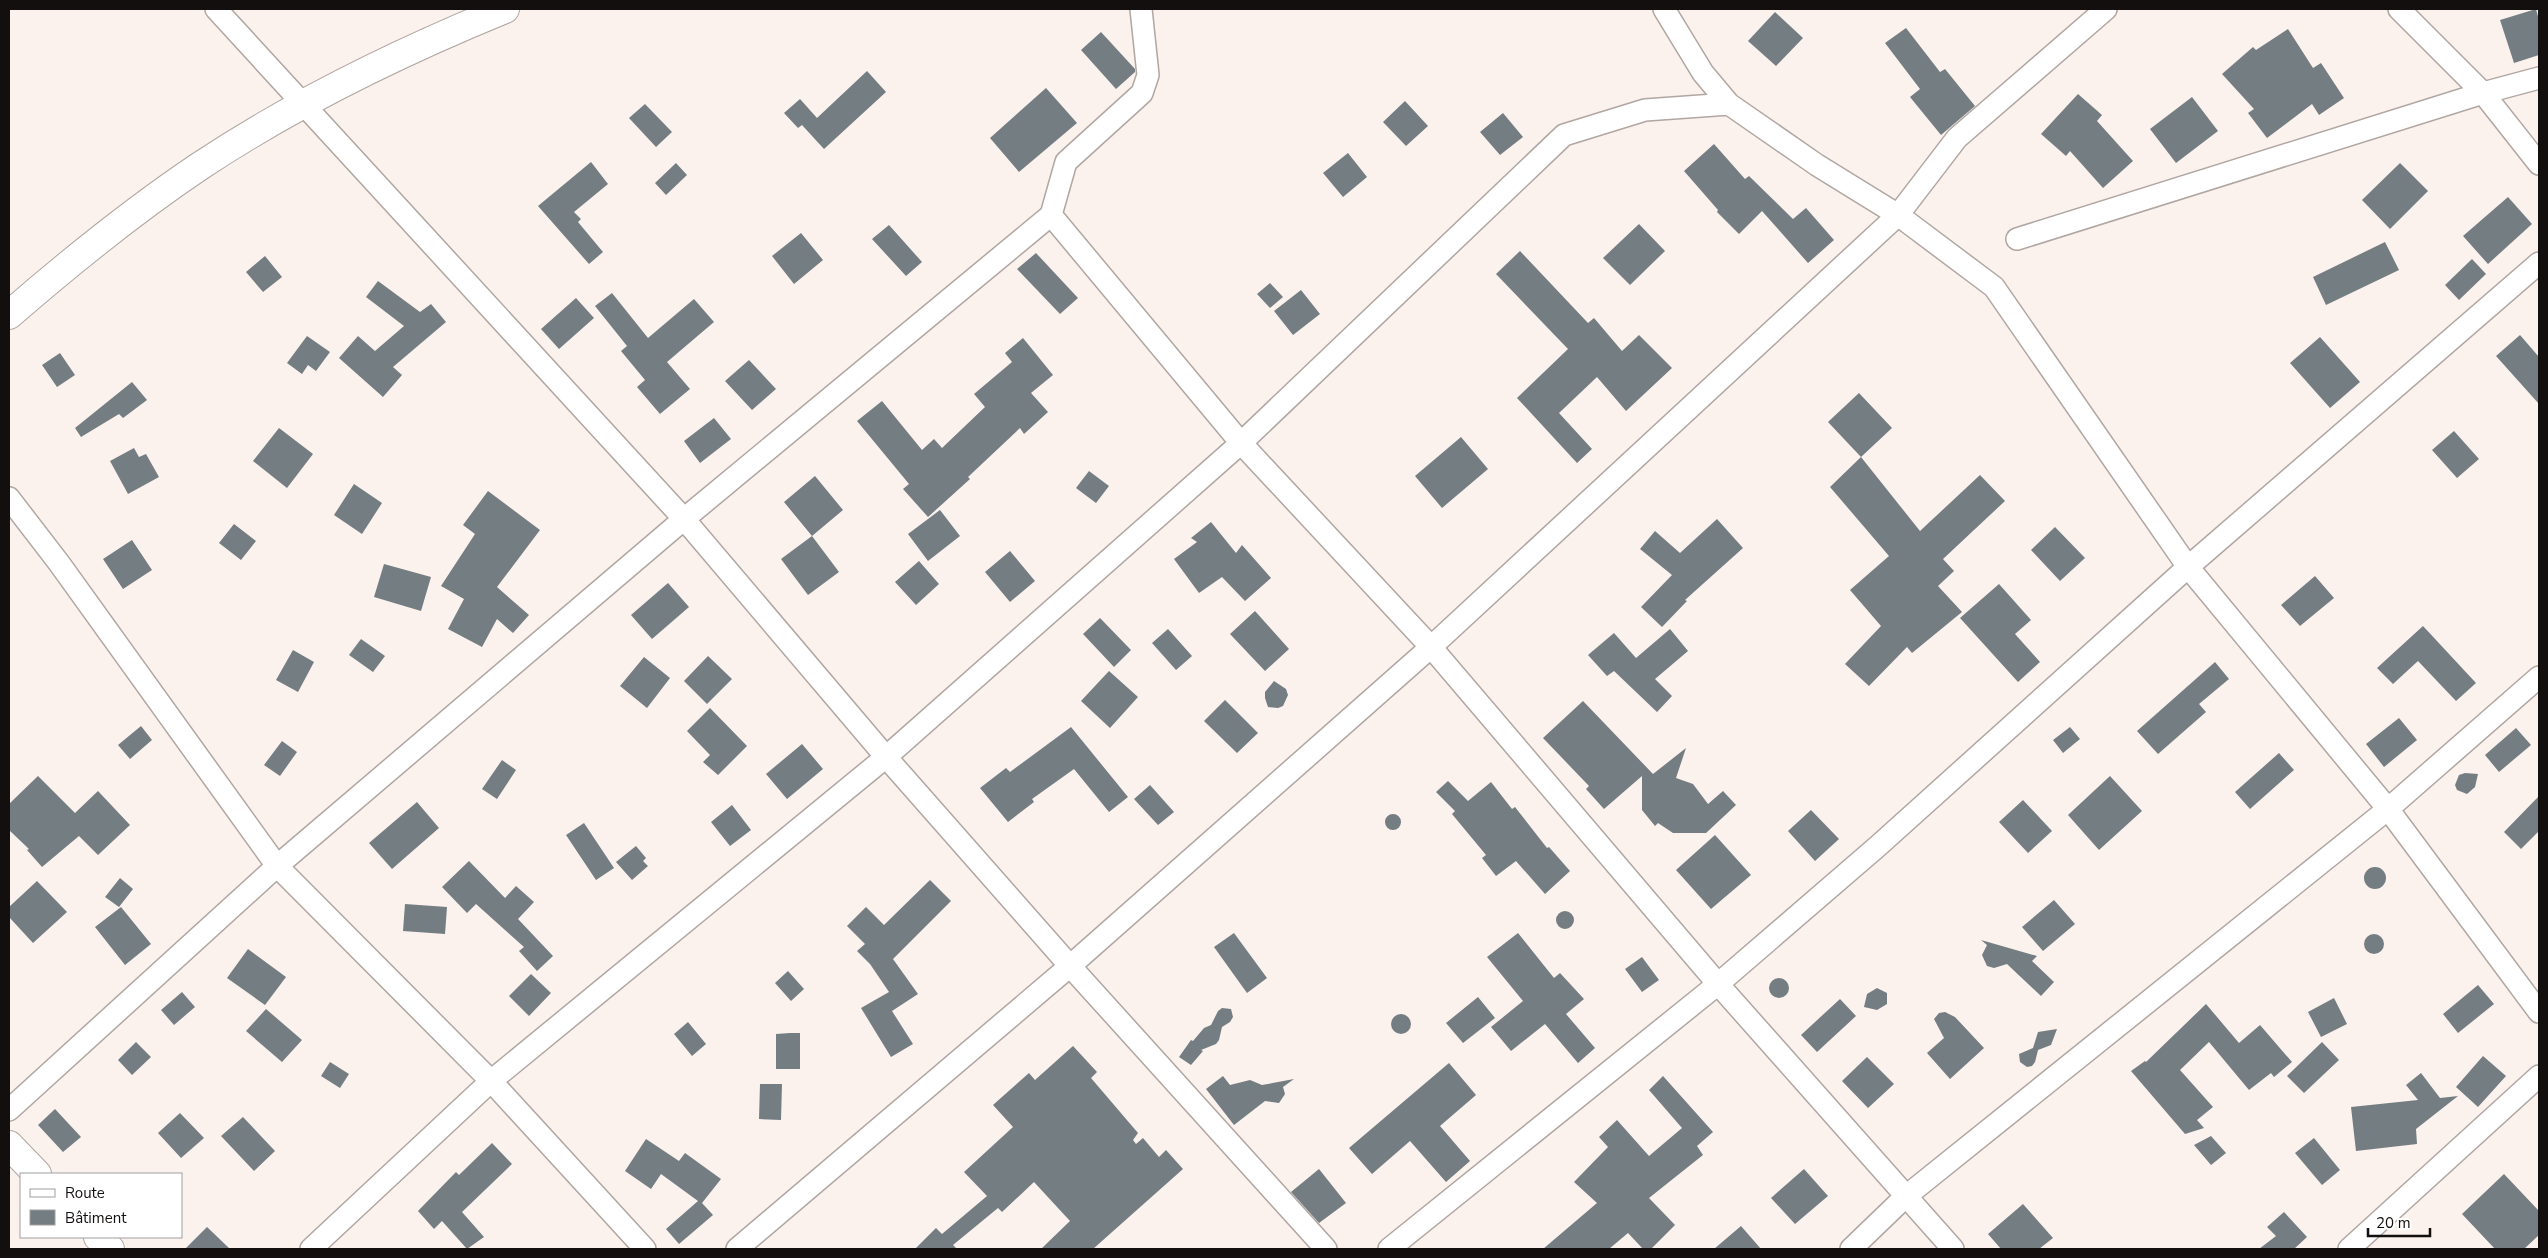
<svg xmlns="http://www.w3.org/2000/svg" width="2548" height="1258" font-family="'Nunito Sans',sans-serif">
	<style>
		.building { fill: #747d81 }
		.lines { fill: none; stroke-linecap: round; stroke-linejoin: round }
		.minor-casing { stroke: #b0a6a2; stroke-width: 24 }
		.secondary-casing { stroke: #b0a6a2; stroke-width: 30 }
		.trunk-casing { stroke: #b0a6a2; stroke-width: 30 }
		.minor { stroke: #fff; stroke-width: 21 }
		.secondary { stroke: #fff; stroke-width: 28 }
		.trunk { stroke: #fff; stroke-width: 28 }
	</style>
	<rect width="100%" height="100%" fill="#fbf1ed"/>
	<path class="building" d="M2536,9l3,11v35l-25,8 -14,-43z
		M1775,12l28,26 -27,28 -28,-25z
		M1906,28l34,44 5,-3 30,37 -34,29 -31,-38 10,-8 -35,-46z
		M2288,29l25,39 8,-5 23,35 -25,17 -7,-11 -45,34 -19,-25 6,-4 -32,-35 31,-27 3,3z
		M1101,32l34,37v3l-19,17 -35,-39z
		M867,71l19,21 -62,57 -22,-24 -4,3 -14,-15 16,-14 17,19z
		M1046,88l31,35 -58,49 -29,-34z
		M2078,94l24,21 -5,6 36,40 -30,27 -33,-37 -4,5 -25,-22z
		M2192,97l26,34 -42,32 -26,-34z
		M1405,101l23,25 -22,20 -23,-24z
		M645,104l27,28 -16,15 -27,-29z
		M1503,113l20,24 -23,18 -20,-23z
		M1714,144l31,35 4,-3 44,43 13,-11 28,32 -26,23 -46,-52 -23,23 -22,-22 1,-2 -34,-39z
		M1348,153l19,24 -24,20 -20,-24z
		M591,162l17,22 -34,28 7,7 -3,3 25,30 -14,12 -51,-58z
		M676,163l11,12 -21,20 -11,-12z
		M2400,163l28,28 -38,38 -28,-29z
		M2508,197l24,27 -44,40 -25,-28z
		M1639,224l26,27 -35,34 -27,-27z
		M889,225l33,37 -16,14 -34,-37z
		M801,233l22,27 -29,24 -22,-28z
		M2385,242l14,28 -73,35 -13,-28z
		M1520,251l68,72 6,-5 28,33 17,-16 33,33 -46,43 -29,-34 -38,36 33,36 -15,14 -60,-65 51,-49 -72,-75z
		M1036,253l42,45 -18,16 -43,-45z
		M265,256l17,21 -19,15 -17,-20z
		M2472,259l14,15 -27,26 -14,-15z
		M378,281l42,31 11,-8 15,18 -53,45 9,8 -19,22 -44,-39 19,-22 17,15 29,-25 -38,-29z
		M1270,283l13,14 -13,11 -13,-14z
		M1301,290l19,24 -27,21 -19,-24z
		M612,293l36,45 46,-39 20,23 -47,40 23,27 -30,25 -23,-27 8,-7 -24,-29 6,-5 -32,-40z
		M576,298l18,20 -35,31 -18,-20z
		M2520,335l19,22v47l-43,-48z
		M307,336l23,16 -14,19 -8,-6 -6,9 -15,-11z
		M2320,337l40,45 -30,26 -40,-45z
		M1023,338l30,37 -22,18 17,19 -24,22 -4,-6 -52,49 2,2 -42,38 -25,-28 6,-5 -52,-63 25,-20 40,49 12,-11 8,9 43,-41 -11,-13 38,-32 -7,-9z
		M60,353l15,22 -18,12 -15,-22z
		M749,360l27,29 -24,21 -27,-29z
		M132,382l15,18 -24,18 -4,-4 -38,23 -6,-9z
		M1859,393l33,35 -31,29 -33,-35z
		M714,418l17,21 -31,24 -16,-22z
		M279,428l34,26 -26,34 -34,-27z
		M2454,431l25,28 -22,19 -25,-28z
		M1461,437l27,32 -46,39 -27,-32z
		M134,448l5,9 7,-3 13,23 -31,17 -18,-33z
		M1861,457l59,74 60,-56 25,26 -62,58 11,12 -16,15 24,26 -50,41 -5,-6 -38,39 -24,-22 36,-38 -31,-36 39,-34 -59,-69z
		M1089,471l20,15 -13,17 -20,-15z
		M815,476l28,34 -31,26 -28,-34z
		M354,484l28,19 -20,31 -28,-19z
		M488,491l52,39 -43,57 32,28 -16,18 -16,-14 -15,28 -34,-18 16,-30 -23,-13 34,-52 -12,-9z
		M940,510l20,26 -32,25 -20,-27z
		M1717,519l26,29 -58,52 2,1 -25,26 -21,-20 31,-32 -32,-26 15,-18 25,22z
		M1211,522l25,31 6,-8 29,33 -26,23 -23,-24 -23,16 -25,-34 23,-17 -6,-4z
		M234,524l22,17 -15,19 -22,-17z
		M2055,527l30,31 -25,23 -29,-31z
		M812,536l27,36 -31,23 -27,-36z
		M132,540l20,30 -29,19 -20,-30z
		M1010,551l25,30 -25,21 -25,-30z
		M919,561l20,23 -23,21 -21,-23z
		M384,564l47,13 -10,34 -47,-14z
		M2315,576l19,22 -34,28 -19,-21z
		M668,583l21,24 -37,32 -21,-24z
		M1999,584l32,36 -16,14 25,28 -22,20 -58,-64z
		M1255,611l34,38 -24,22 -35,-37z
		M1100,618l31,32 -17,17 -31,-33z
		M2423,626l53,57 -20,18 -38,-40 -25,23 -16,-16z
		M1168,629l24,27 -16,14 -24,-27z
		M1670,629l18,22 -33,28 17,17 -15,16 -43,-41 -7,5 -19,-21 26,-22 22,25z
		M361,639l24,17 -12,16 -24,-17z
		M293,650l21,12 -16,30 -22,-12z
		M708,656l24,23 -25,25 -23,-23z
		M644,657l26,21 -23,30 -27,-22z
		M2215,662l14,17 -30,25 7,8 -48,42 -21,-23z
		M1109,671l29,26 -28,31 -29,-27z
		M1274,681l12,8 2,6 -5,11 -5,2 -10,-1 -3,-9v-6z
		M1225,700l33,33 -21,20 -33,-32z
		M1583,701l70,73 33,-26 -10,30 17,6 15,20 15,-13 13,14 -30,28h-33l-15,-10 -3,3 -13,-16v-34l-38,33 -18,-20 3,-3 -46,-48z
		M710,708l37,38 -29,29 -15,-13 7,-7 -23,-24z
		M2399,718l18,22 -33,27 -18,-23z
		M141,726l11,14 -22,19 -12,-14z
		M1071,727l57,70 -19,15 -35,-43 -42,30 2,3 -26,20 -28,-34 26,-20 4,4z
		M2070,727l10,12 -17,14 -10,-13z
		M2516,728l15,17 -32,27 -14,-17z
		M282,741l15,11 -17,24 -16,-11z
		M802,744l21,25 -36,30 -21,-25z
		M2279,753l15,17 -44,39 -15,-17z
		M502,760l14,10 -19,29 -15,-10z
		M2465,773l13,1 -3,13 -8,7 -10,-4 -2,-5 4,-10z
		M38,776l37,37 23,-22 32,34 -32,30 -19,-19 -37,31 -15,-17 2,-1 -20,-19v-26z
		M2110,776l32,35 -43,39 -31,-35z
		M1448,781l20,20 23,-19 21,27 3,-2 32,41 2,-1 21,24 -25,23 -29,-33 -20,15 -14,-18 4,-3 -34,-41 3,-3 -19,-19z
		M1150,785l24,27 -16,13 -24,-26z
		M2539,796v35l-18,18 -17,-17z
		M2023,800l29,31 -24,22 -29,-31z
		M417,802l22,26 -47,41 -23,-26z
		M732,805l19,25 -21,16 -19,-24z
		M1811,810l28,29 -24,22 -27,-30z
		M1385 822a8 8 0 1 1 16 0a8 8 0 1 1-16 0Z
		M584,823l30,45 -18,12 -30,-45z
		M1715,835l36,40 -40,34 -35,-39z
		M636,846l10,12 -3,3 5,5 -16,14 -16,-18z
		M469,861l36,37 11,-12 18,16 -16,17 35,37 -16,15 -18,-20 5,-4 -48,-43 -9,9 -25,-26z
		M2364 878a11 11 0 1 1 22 0a11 11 0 1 1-22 0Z
		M120,878l13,11 -14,18 -14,-10z
		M930,880l21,21 -58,58 25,35 -26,17 21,33 -22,13 -30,-49 28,-16 -19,-28 -13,-13 8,-7 -18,-18 19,-19 18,18z
		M37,881l30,31 -34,31 -24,-26v-10z
		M2054,900l21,24 -32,27 -21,-24z
		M405,904l42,3 -2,27 -42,-3z
		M121,907l30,37 -26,21 -30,-38z
		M1556 920a9 9 0 1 1 18 0a9 9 0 1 1-18 0Z
		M1234,933l33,45 -20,15 -33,-46z
		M1518,933l36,45 6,-5 24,26 -18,15 29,34 -17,15 -33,-39 -34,27 -20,-24 32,-26 -36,-44z
		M2364 944a10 10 0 1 1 20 0a10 10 0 1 1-20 0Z
		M1981,940l56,16 -5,5 22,21 -13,14 -34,-32 -13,4 -7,-2 -5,-11 5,-10z
		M248,949l38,28 -21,28 -38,-27z
		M1642,957l17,23 -17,12 -17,-23z
		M788,971l16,18 -13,12 -16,-18z
		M531,974l20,19 -22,23 -20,-20z
		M1769 988a10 10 0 1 1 20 0a10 10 0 1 1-20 0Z
		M2478,985l16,19 -36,29 -15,-19z
		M1877,988l10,5v11l-10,6 -13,-3 3,-13z
		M182,992l13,15 -21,18 -13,-15z
		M1478,997l17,21 -32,25 -17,-20z
		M2334,998l13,26 -26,13 -13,-25z
		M1840,999l16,17 -39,36 -16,-17z
		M2206,1004l33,39 21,-18 32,37 -18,15 -3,-4 -22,17 -40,-48 -29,28 33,37 -16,13 7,8 -19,6 -54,-63 14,-10 1,1z
		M1222,1008l9,1 2,8 -3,5 -8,5 -3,13 -3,4 -15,6 2,1 -12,14 -12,-8 12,-17 2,1 11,-13 7,-3 7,-14z
		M266,1009l36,31 -20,22 -36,-31z
		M1945,1012l10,5 29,31 -34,31 -23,-26 17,-15 -10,-19 5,-6z
		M1391 1024a10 10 0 1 1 20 0a10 10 0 1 1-20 0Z
		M688,1022l18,22 -14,12 -18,-22z
		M2057,1029l-6,16 -13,5 -3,12 -3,4 -5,1 -7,-5 -1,-8 14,-6 5,-16z
		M790,1033h10v36h-24v-35z
		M136,1042l15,15 -19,18 -14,-15z
		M2322,1042l17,18 -35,33 -17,-17z
		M1073,1046l24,26 -6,6 47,55 -5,7 3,4 7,-6 16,19 7,-7 17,19 -90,80h-52l29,-28 -36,-39 -32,30 -4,-4 -45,37 4,4h-42l21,-21 6,6 45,-38 -23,-24 49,-45 -20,-22 36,-32 6,7z
		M2483,1056l23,20 -28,31 -22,-20z
		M1867,1057l27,27 -26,24 -26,-27z
		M330,1062l19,12 -9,14 -19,-12z
		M1449,1063l27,32 -36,31 30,35 -24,21 -36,-41 -38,33 -23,-26z
		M2421,1073l19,25 18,-2 -42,33 1,15 -61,7 -5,-44 67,-7 -12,-15z
		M1223,1076l7,9 20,-5 12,5 32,-6 -11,8 2,7 -6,9 -14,-2 -31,24 -28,-36z
		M1663,1076l50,56 -16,14 6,9 -54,43 26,27 -24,24h-8l-15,-16 -19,16h-66l54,-46 -23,-21 34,-35 -9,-10 18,-17 32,36 33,-28 -33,-38z
		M760,1084h22l-1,36 -22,-1z
		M55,1109l26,28 -18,15 -25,-27z
		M180,1113l24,25 -23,20 -23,-25z
		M243,1117l32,34 -21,20 -33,-35z
		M2211,1136l15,17 -15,12 -17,-20z
		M2314,1138l26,32 -18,15 -27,-32z
		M646,1139l33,22 6,-8 36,26 -19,24 11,12 -34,29 -13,-15 32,-28 -37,-27 -10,15 -26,-18z
		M492,1143l20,21 -50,48 22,25 -17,12 -25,-28 -8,8 -16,-18 38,-39 3,3z
		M1319,1169l27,34 -27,20 -28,-31z
		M1804,1169l24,27 -33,28 -24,-26z
		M2504,1174l35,37v24l-15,14h-29l-33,-35z
		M2023,1204l30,34 -14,11h-38l-13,-15z
		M2284,1212l23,25 -13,12h-35l17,-13 -9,-9z
		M1741,1226l20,23h-47z
		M207,1227l23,22h-45z"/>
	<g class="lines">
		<g class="minor-casing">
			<path id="minor" d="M216,9l468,510 202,238 184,209 256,283
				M1664,9l39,64 26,31 88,61 81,50 96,72 194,280 200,242 151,203
				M2399,9l84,84 56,71
				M1051,215l190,228 190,204 287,337 235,265
				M2017,239l466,-146 56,-15
				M9,498l50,65 218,303 214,215 154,168
				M9,1110l268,-244 407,-347 367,-304 15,-53 76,-69 6,-18 -7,-66
				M311,1249l180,-168 395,-324 355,-314 323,-308 81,-25 84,-6
				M737,1249l333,-283 361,-319 467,-432 59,-77 149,-129
				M1389,1249l329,-265 160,-138 310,-279 351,-304
				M1851,1249l54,-52 483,-388 151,-132
				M2349,1249l190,-173"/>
		</g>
		<g class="secondary-casing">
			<path id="secondary" d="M9,315c61,-53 124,-104 191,-149 95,-63 200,-114 305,-157"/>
		</g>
		<g class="trunk-casing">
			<path id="trunk" d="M9,1145l28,29
				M98,1237l12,12"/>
		</g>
		<use href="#minor" class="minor"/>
		<use href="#secondary" class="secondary"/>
		<use href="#trunk" class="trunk"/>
	</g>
	<rect width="2548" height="1258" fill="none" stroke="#130f0e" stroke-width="20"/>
	<rect x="20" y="1173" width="162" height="65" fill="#ffffff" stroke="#a19f9f"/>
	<rect x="30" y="1189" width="25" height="8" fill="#ffffff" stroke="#a19f9f"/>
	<text x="65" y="1198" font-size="15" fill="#130f0e">Route</text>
	<rect x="30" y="1210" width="25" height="15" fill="#747d81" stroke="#a19f9f"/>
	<text x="65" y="1223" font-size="15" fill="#130f0e">Bâtiment</text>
	<path d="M2368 1228v8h62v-8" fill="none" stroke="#130f0e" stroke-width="2.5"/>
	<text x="2376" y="1228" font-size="15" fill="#130f0e" stroke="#ffffff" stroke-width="4" paint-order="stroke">20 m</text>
</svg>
